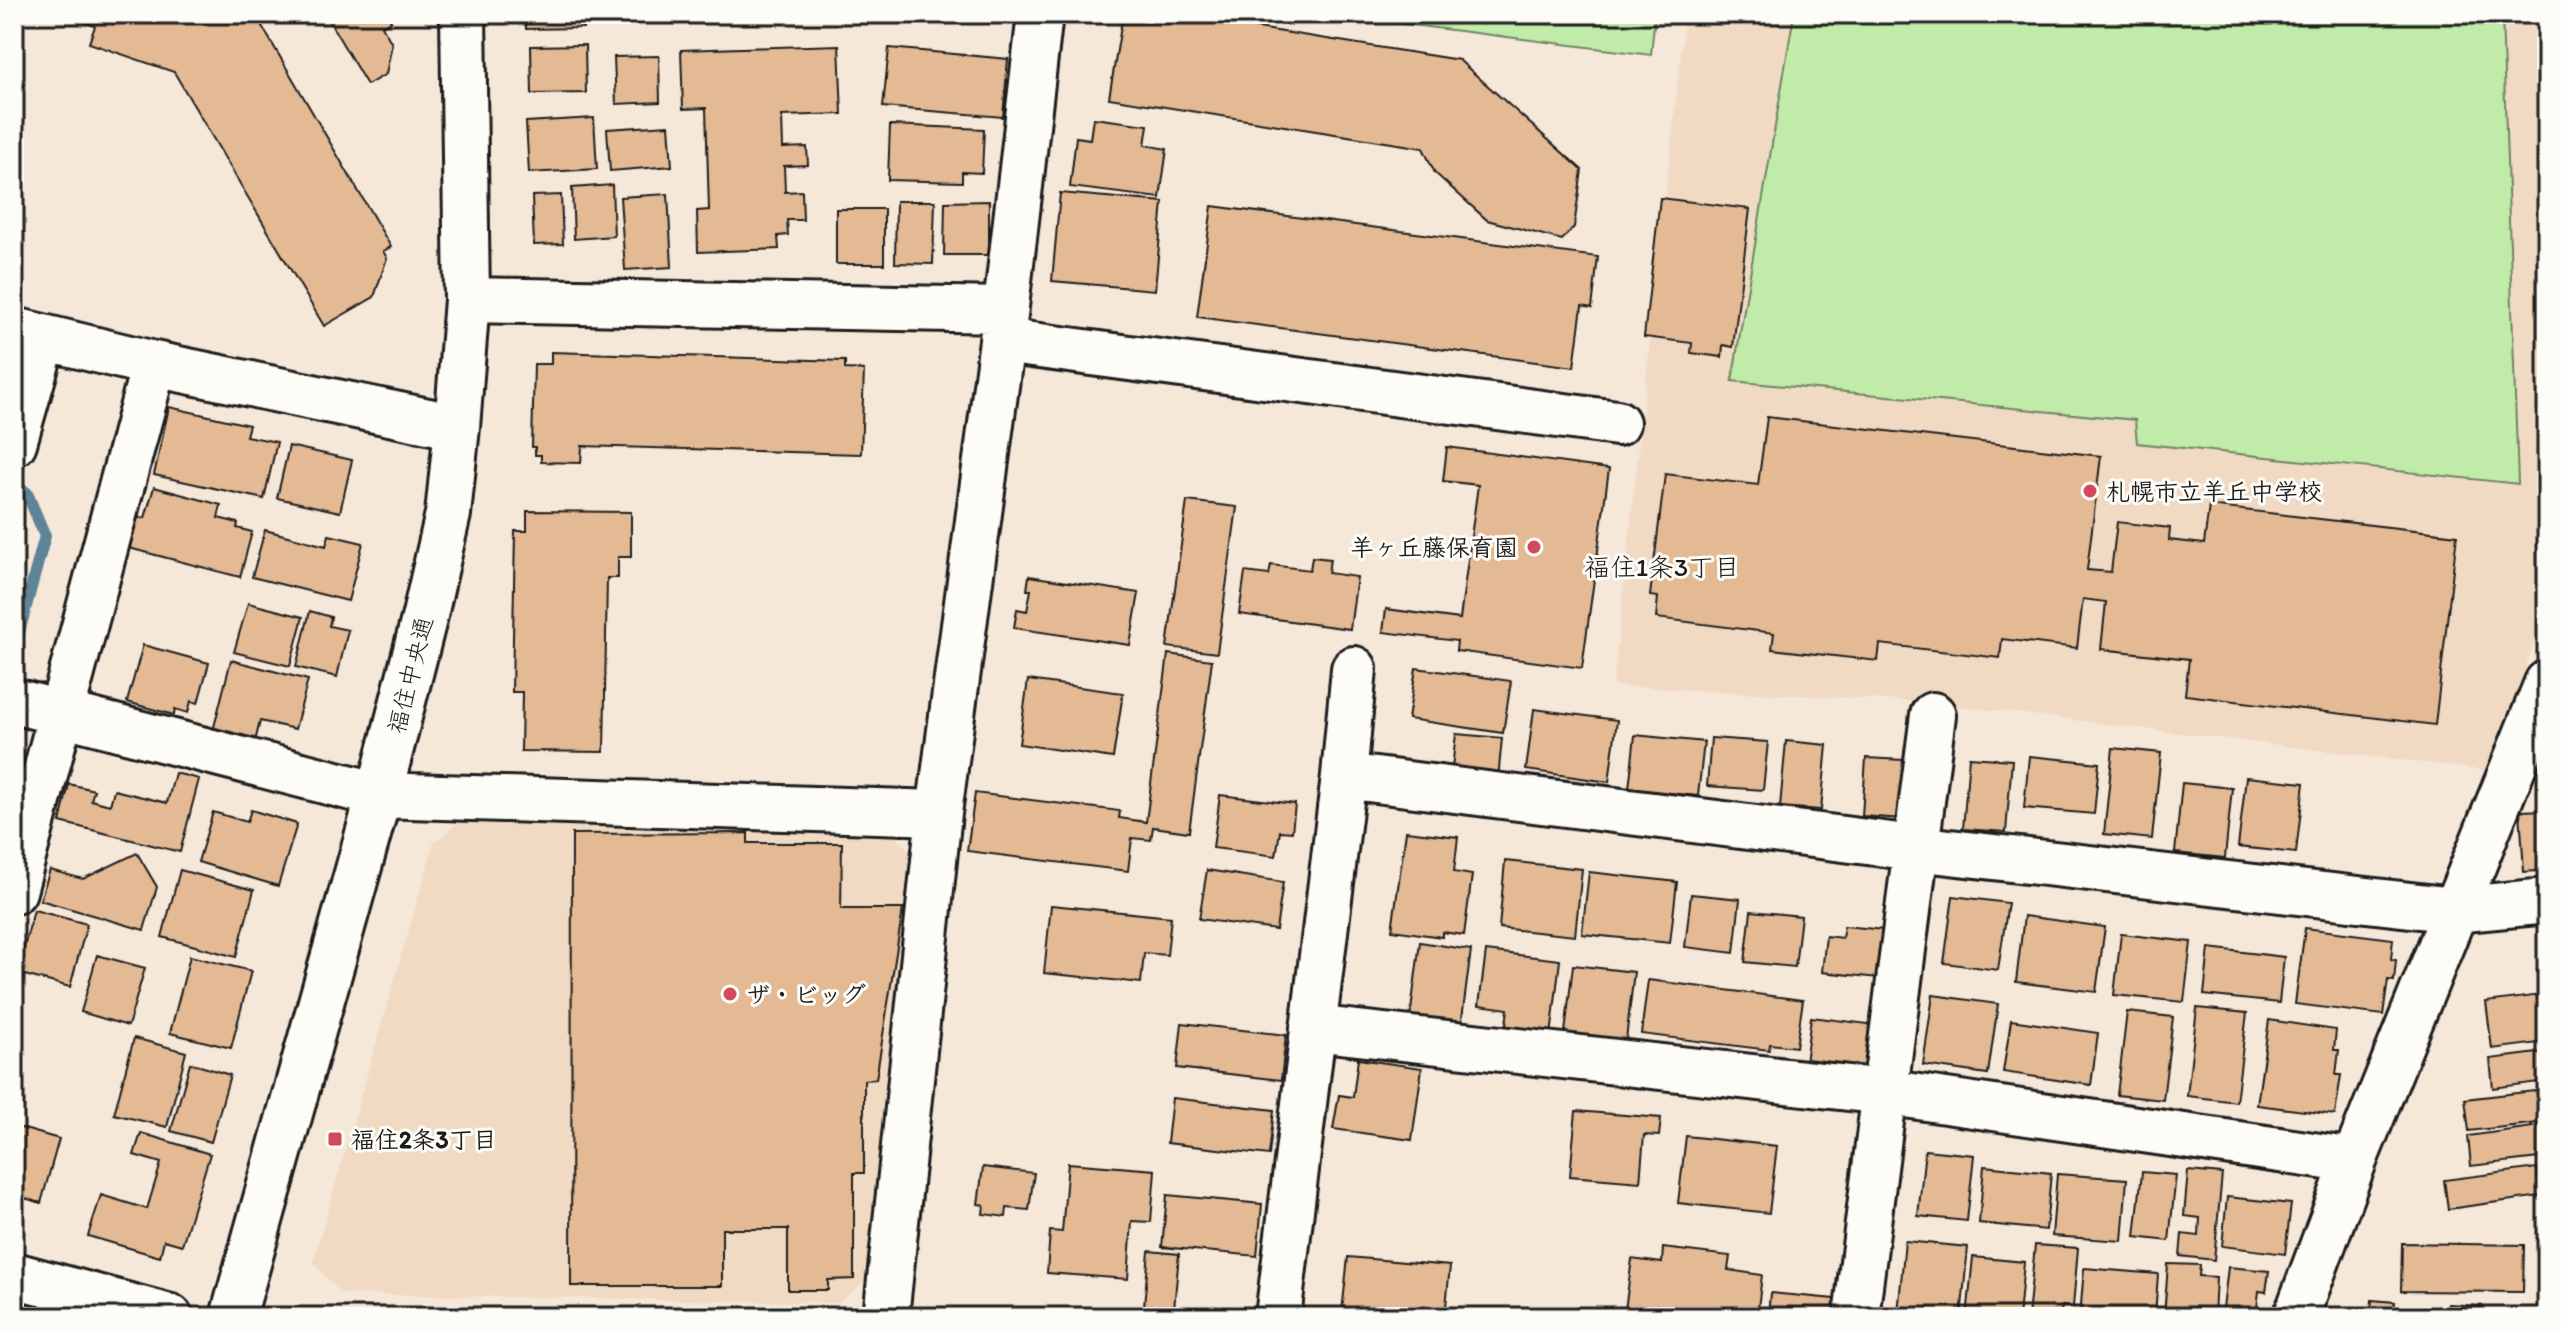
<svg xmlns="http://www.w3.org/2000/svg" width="2561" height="1331" font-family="Itim,'Klee One',sans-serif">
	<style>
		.built { fill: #f1dac4 }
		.green { fill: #c1eba8; stroke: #6e8462; stroke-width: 2 }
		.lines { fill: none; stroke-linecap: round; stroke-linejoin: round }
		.stream { stroke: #5d8497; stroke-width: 12 }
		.building { fill: #e4ba94; stroke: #1c1c1c; stroke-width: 2 }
		.minor-casing { stroke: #1c1c1c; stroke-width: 50 }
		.minor { stroke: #fdfcf7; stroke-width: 44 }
		.poi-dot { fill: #d1495b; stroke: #fdfcf7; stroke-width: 3 }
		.labels { text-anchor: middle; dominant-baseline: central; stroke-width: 6; stroke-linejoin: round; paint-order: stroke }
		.poi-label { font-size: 24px; font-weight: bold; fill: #1c1c1c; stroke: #fdfcf7; text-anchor: start }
		.street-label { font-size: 24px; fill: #1c1c1c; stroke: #fdfcf7 }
		.neighbourhood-label { font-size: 26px; fill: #1c1c1c; stroke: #fdfcf7 }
	</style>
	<rect width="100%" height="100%" fill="#f6e8d9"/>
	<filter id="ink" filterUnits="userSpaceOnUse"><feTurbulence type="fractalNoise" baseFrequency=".0125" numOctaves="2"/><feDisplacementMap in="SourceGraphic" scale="16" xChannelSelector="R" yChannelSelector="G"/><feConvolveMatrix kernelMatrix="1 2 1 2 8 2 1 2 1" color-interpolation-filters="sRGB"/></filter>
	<g filter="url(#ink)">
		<path class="built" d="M1685,14h856l6,241v351l-58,165 -565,-69 -311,-16z
			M459,822l432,11 34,31 -60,417 -26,22 -498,-9 -28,-32 121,-420z"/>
		<path class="green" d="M1324,14h331l-4,41z
			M1794,14h708l16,470 -381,-41 -2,-23 -403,-39z"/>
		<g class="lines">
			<path class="stream" d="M14,483l13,10 18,43 -31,115"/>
		</g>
		<path class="building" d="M70,14h185l136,233 -8,4 4,7 -13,39 -50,29 -150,-254 -85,-29 6,-17 -26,-9z
			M325,14h62l4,7 -9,5 10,18 -6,30 -19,11z
			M526,14h57v14l-57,1z
			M1123,14h47l289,46 123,110 -8,57 -12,13 -75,-20 -52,-47 -12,-25 -314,-50z
			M585,45l1,48 -54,1 -1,-48z
			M839,45l3,69 -60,2 1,32 24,-1 1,18 -24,1 1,26 17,-1 1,29h-16l1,15 -10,1 1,13 -81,3 -1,-41 12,-1 -3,-102 -23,1 -2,-59z
			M889,48l119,11 -5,58 -120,-10z
			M659,56l1,46 -44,2 -2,-47z
			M594,118l3,51 -68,4 -3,-51z
			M1093,118l55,7 -3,20 22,4 -7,49 -90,-11 6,-50 14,2z
			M669,125l3,41 -62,5 -3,-42z
			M890,125l94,4 -2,44 -20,-1v10l-74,-2z
			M612,185l2,51 -40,3 -2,-51z
			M1060,193l103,9 -8,88 -103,-9z
			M668,194l4,73 -47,3 -5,-73z
			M561,195l2,49 -29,1 -2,-49z
			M1660,198l90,11 -17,138 -10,-2 -1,12 -31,-4 1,-10 -48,-6z
			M896,201h39l-2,63 -38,-1z
			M989,201v54h-45l1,-53z
			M1212,206l386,51 -6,51 -10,-2 -8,61 -377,-50z
			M836,209h48v55h-48z
			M551,352l294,9v8l19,1 -3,84 -279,-8 -1,17 -40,-1v-7h-6v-8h-3l2,-83h17z
			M169,407l80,18 -3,11 31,6 -13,57 -110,-24z
			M1767,417l334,39 -14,114 24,2 6,-50 53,6 -1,12 35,4 5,-38 248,29 -22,190 -250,-30 4,-36 -88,-10 5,-47 -23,-3 -6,49 -75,-9 -2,19 -120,-14 -2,17 -106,-12 2,-16 -118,-15 2,-21 -8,-1 15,-122 93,11z
			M289,446l63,14 -12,52 -63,-14z
			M1447,447l162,22 -27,199 -126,-17 1,-10 -74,-9 3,-23 74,10 18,-134 -35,-4z
			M154,487l67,18 -3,13 20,5 -1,5 15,4 -12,45 -115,-30 9,-31 11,2z
			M1187,501l50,6 -20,146 -50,-6z
			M527,511l104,1v45h-13v21h-11l-3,174 -83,-1 1,-59h-10l3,-161h12z
			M265,530l61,16 3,-11 34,8 -15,58 -96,-24z
			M1312,557l18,2 -2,14 29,4 -7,52 -111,-15 6,-42 24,3 2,-10 39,5z
			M1029,576l110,17 -9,52 -116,-17 3,-19 10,2 4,-21h-4z
			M248,603l55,14 -13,49 -56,-14z
			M310,611l21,6 -2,9 19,4 -11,47 -41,-10z
			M143,645l66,18 -11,40 -7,-2 -3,12 -13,-4 -1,6 -47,-13z
			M1168,654l44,6 -23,172 -36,-5 -2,13 -19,-2 -4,33 -161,-20 8,-58 145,18 -1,7 27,4z
			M231,660l77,20 -13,49 -35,-8 -5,21 -42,-11z
			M1416,668l95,13 -8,52 -95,-14z
			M1028,680l95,13 -10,65 -94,-14z
			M1534,709l83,11 -8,62 -83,-12z
			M1456,734l46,4 -5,52 -47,-5z
			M1635,735l69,7 -6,54 -69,-7z
			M1711,738l57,4 -5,48 -56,-4z
			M1786,741l41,4 -6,65 -41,-3z
			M2113,748l48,5 -9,86 -48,-5z
			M2029,756l70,7 -5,51 -70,-6z
			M1969,757l43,3 -6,72 -43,-3z
			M1866,758l56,3 -4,59 -56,-4z
			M175,773l24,6 -19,73 -120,-30 9,-38 25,6 -3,10 19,5 4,-15 53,13z
			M2246,777l58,6 -8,70 -58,-6z
			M2182,783l50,5 -7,70 -50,-5z
			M1220,795l75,9 -3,28 -12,-1 -4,25 -63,-8z
			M251,810l46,14 -19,62 -80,-24 15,-50 34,10z
			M2547,810v60l-23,2 -4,-61z
			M1406,831l52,6 -4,35 18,3 -8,60 -22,-3v5l-50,-7z
			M748,833v10h94l-1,66h62l-27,170 -12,1v93h-10v106l-26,1v10h-40v-61h-66v57h-151l1,-452z
			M137,853l20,34 -13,43 -104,-30 10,-30 33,9z
			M1505,861l77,8 -7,67 -76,-8z
			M180,870l74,20 -18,67 -74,-20z
			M1207,870l76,12 -7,48 -77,-11z
			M1589,872l88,10 -7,61 -88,-9z
			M1691,894l49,5 -6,54 -49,-6z
			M1953,896l55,7 -10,67 -54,-7z
			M1051,905l120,12 -4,38 -23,-2 -3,30 -97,-10z
			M34,910l53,14 -17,63 -53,-14z
			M1751,911l50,5 -6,51 -50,-5z
			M2024,916l81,11 -9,65 -80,-10z
			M1844,926l50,5 -6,48 -66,-7 4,-36 16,2z
			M2305,928l88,11 -2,20 5,1 -2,21 -6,-1 -5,35 -88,-11z
			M2121,934l70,8 -7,60 -70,-7z
			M1420,942l51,8 -11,84 -51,-8z
			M2209,948l75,9 -5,46 -75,-8z
			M1486,951l74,9 -10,85 -46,-5 4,-31 -29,-4z
			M97,955l48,13 -17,58 -47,-14z
			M190,956l61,15 -20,77 -61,-15z
			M1573,965l61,7 -9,76 -61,-7z
			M1648,980l155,20 -7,47 -26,-3 -1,6 -128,-16z
			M1933,995l65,9 -10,70 -65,-9z
			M2541,995l6,47 -55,7 -6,-47z
			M2197,1008l50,5 -11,89 -49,-6z
			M2127,1012l46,5 -10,83 -46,-5z
			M1811,1017l66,8 -5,46 -67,-8z
			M2011,1020l87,13 -7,52 -88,-13z
			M2269,1020l67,10 -2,20h5l-3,25h5l-6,40 -78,-10z
			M1182,1023l104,12 -5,45 -104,-12z
			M134,1038l52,14 -19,75 -53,-13z
			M2546,1052l1,29 -54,7 -3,-29z
			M1358,1059l64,9 -10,72 -79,-11 6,-34 14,2z
			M190,1063l40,12 -19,67 -40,-11z
			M2543,1090l4,32 -78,9 -4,-32z
			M1172,1098l102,12 -5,45 -102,-12z
			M1576,1111l85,7 -2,18 -15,-1 -4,47 -70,-6z
			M2547,1125v32l-76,9 -3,-30z
			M14,1126l45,13 -18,64 -27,-8z
			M141,1133l69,21 -28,91 -18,-5 -4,17 -72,-21 13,-41 46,14 14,-46 -27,-8z
			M1686,1136l91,10 -8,67 -91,-10z
			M1925,1150l49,5 -7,66 -49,-5z
			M1068,1163l87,7 -4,52 -19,-1 -4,58 -81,-6 3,-42 12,1z
			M1984,1166l67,7 -5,57 -67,-7z
			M983,1167l51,6 -5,37 -22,-2 -1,9 -23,-3 1,-9 -6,-1z
			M2537,1168l4,28 -93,13 -4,-29z
			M2188,1171l34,3 -8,86 -34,-4 2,-22 17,2 1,-18 -16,-2z
			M2142,1172l34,3 -7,66 -34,-4z
			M2057,1174l70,5 -5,62 -70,-5z
			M1167,1195l95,9 -5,52 -95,-9z
			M2227,1197l64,7 -6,50 -63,-8z
			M1905,1241l63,6 -7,70h-47l-16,-4z
			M2402,1243l122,2 -1,47 -122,-1z
			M2035,1245l43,3 -5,59 -11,-1 -2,11h-32z
			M1663,1248l67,8 -2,14 34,5 -5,42h-133l8,-58 30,4z
			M1149,1251l30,3 -5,55 -30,-3z
			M1348,1257l102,9 -5,51h-41l-62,-5z
			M1973,1257l51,5 -5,55h-52z
			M2168,1264l32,1 -1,11 17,1 -2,40h-50z
			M2228,1267l41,4 -3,21 -7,-1 -3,26h-34z
			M2084,1268l74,6 -3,43h-75z
			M1770,1293l75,7 -2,17h-75z
			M2372,1300l23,2 -2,15h-23z
			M2448,1304l34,2 -1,11h-34z
			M2408,1309l37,5 -1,3h-37z
			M2485,1311l46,3v3h-46z"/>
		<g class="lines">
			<g class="minor-casing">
				<path id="minor" d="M467,300l537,10
					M14,330l140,34 303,63
					M1002,341l615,82
					M14,443l30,-105
					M14,701l365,94 560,18
					M1344,776l571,72 539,62 93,-9
					M14,891l140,-527
					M1313,1028l572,64 469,69
					M14,1275l156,42
					M233,1317l146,-522 46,-180 23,-101 9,-87 10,-127 -4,-286
					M886,1317l53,-504 63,-472 38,-327
					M1278,1317l66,-541 10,-107
					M1856,1317l77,-602
					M2296,1317l58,-156 193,-478"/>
			</g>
			<use href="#minor" class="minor"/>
		</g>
	</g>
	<g class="poi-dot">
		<circle cx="2090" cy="491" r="8"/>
		<circle cx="1534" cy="547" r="8"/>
		<circle cx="730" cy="994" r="8"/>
		<rect x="327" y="1131" width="16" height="16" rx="4"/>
	</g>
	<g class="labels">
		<g class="poi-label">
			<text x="2106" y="491">札幌市立羊丘中学校</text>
			<text x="1518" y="547" text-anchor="end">羊ヶ丘藤保育園</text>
			<text x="746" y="994">ザ・ビッグ</text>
			<text x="351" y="1139">福住2条3丁目</text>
		</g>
		<g class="street-label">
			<text transform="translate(410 675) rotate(-76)">福住中央通</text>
		</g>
		<g class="neighbourhood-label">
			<text x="1662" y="567">福住1条3丁目</text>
		</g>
	</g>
	<rect width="2561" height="1331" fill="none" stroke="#fdfcf7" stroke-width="48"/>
	<rect x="24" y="24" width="2513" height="1283" fill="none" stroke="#1c1c1c" stroke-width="3" filter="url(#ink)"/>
</svg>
